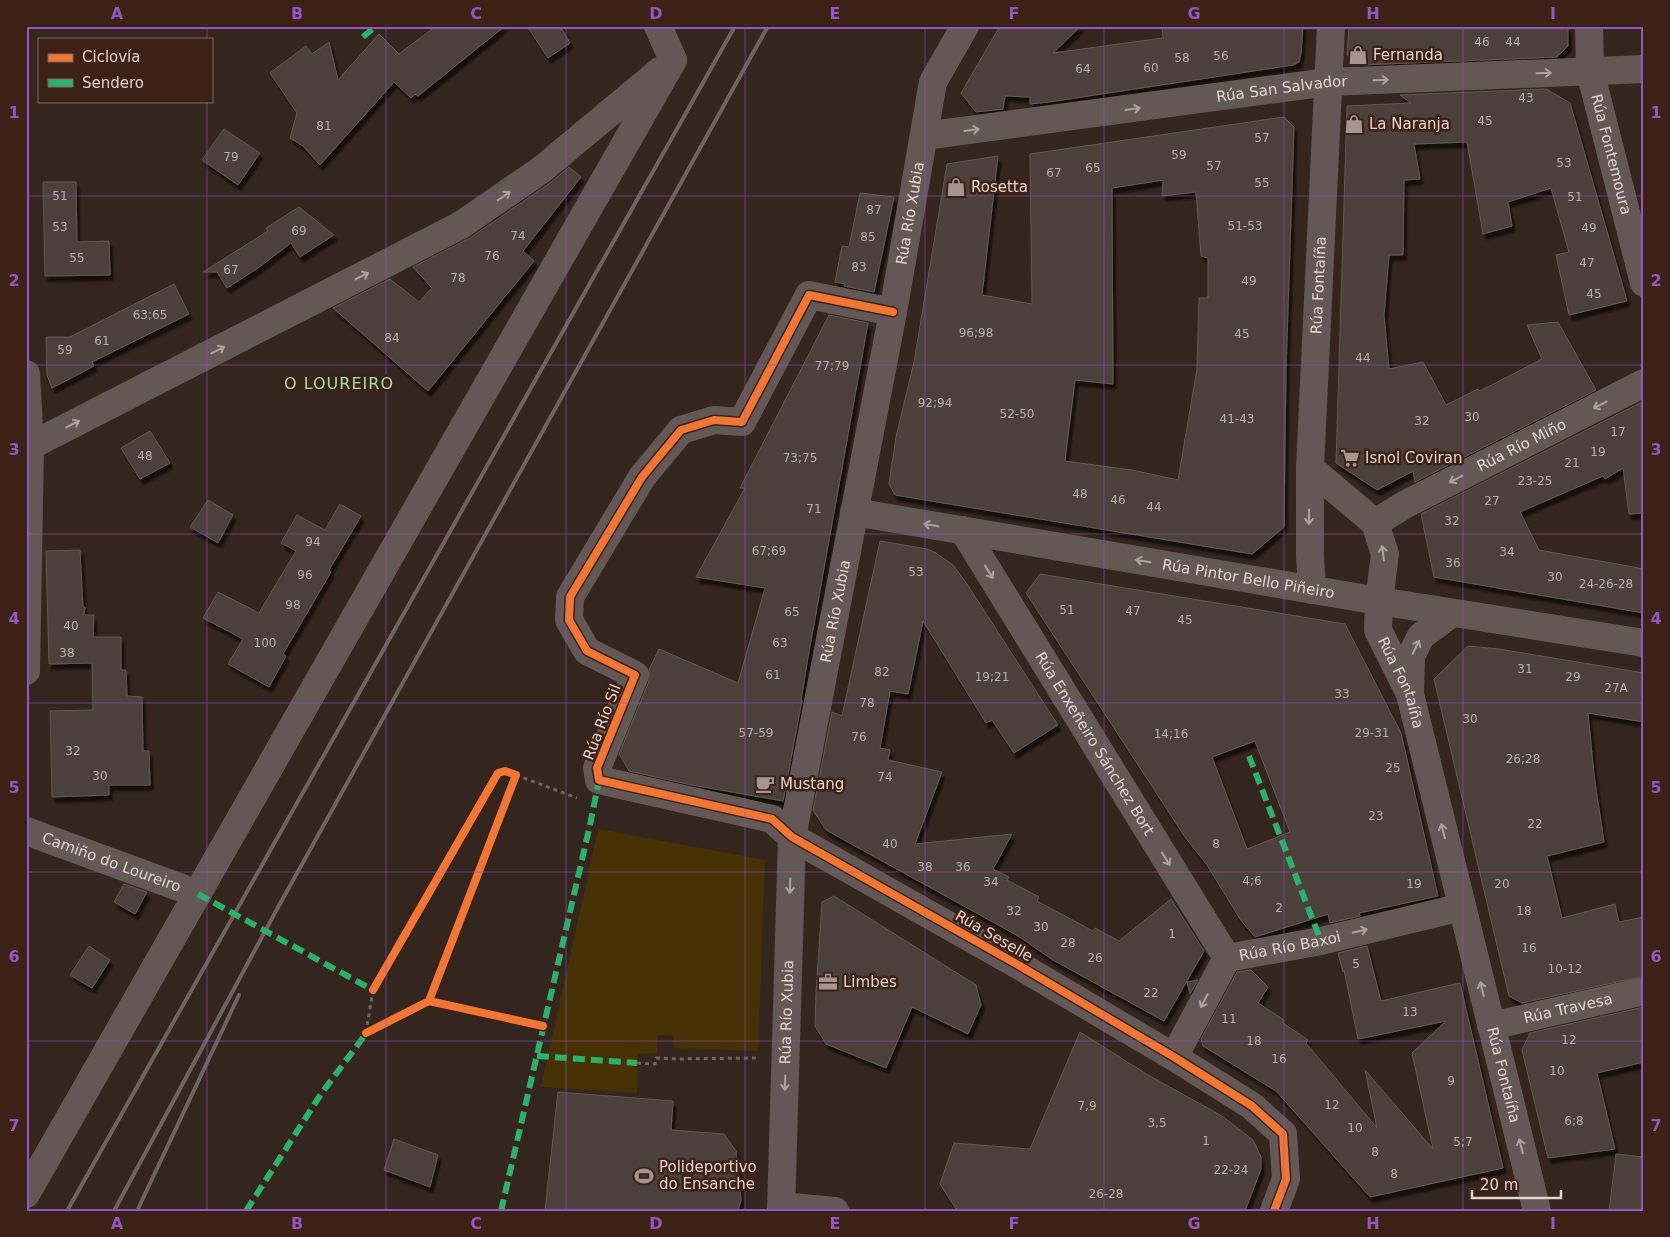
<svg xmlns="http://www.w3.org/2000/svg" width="1670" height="1237" font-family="'DejaVu Sans',sans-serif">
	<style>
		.green { fill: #463104 }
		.building { fill: #4b403a; stroke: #645952; fill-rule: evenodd; filter: url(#shadow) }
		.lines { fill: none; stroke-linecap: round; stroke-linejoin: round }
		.path { stroke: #6f6563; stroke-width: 3; stroke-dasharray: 4 4; stroke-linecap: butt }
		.minor { stroke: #645857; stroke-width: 28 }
		.rail { stroke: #6e6360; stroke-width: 4 }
		.quiet { stroke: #2db169; stroke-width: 6; stroke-dasharray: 12 6; stroke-linecap: butt }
		.cycleway-casing { stroke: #3c2117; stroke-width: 11 }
		.cycleway { stroke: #f07635; stroke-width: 8 }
		.oneway { stroke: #b1a29d }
		.grid { fill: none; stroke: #9656c2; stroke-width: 1; stroke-opacity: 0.55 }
		.labels { text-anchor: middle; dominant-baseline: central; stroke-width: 5; stroke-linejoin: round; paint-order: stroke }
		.number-label { font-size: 12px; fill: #beaea8 }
		.poi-label { font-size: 15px; fill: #e5d3cc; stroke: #3c2117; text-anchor: start }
		.street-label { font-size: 15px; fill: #e5d3cc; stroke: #3c2117 }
		.neighbourhood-label { font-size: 16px; letter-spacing: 1px; fill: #a1e1a9; stroke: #3c2117 }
		.neatline { fill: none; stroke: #9656c2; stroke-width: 2 }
		.grid-label { font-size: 16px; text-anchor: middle; font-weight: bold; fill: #9656c2 }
	</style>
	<defs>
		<filter id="shadow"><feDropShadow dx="3" dy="5.5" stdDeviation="1" flood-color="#0009"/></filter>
	</defs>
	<rect width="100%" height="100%" fill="#34251f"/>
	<path class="green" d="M598,829l167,31 -7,191 -84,-3 -1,-13h-15l-1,18 -19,1 -1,39 -96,-6z"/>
	<path class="building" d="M436,26h69l-87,70 -3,-2 -4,4 -17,-16 -74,83 -17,-19 -13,-8 7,-25 -27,-40 36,-27 6,8 17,-12 9,38 41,-46 20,20z
		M527,26h33l10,17 -22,15z
		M1000,26h81l-28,27 110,-15 -1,-12h141l-2,28 -2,8 -6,3 -244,37 -19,2v-7l-25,-1 -2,13 -27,3 -15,-19z
		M1349,26h219v20l-11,11 -197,8 -13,-10z
		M1546,89l24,14 57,198 -58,14 -13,-60 13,-3 -18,-64 -43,14 4,24 -29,8 -16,-92 -53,2 6,35 -16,1 -1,75h-14l-5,60 5,54 34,-7 23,43 32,-16 2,2 62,-32 -15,-34 31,-3 38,68 -181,92 -2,-11 -36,19 -41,-27 11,-357 64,-3 -11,-8z
		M1284,117l10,10 -8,243 -2,157 -32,27 -357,-59 -6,-11 7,-47 18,-75 33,-198 51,-8 -16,139 50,9 -2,-150zM1163,180l-1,16 34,-4 5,64 7,2v40h-9l-2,71 -19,111 -46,-10 -67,-9 10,-81 38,4 -1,-196z
		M224,129l36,24 -22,32 -36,-25z
		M569,167l12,10 -58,74 11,10 -106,130 -95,-83 57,-29 29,23 13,-14 -19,-21 57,-29 80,-55z
		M43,182h33l1,60 32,-1 1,34 -65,1z
		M860,193l34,4 -20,95 -30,-6 1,-2 -10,-2 7,-36 7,1z
		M299,207l35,28 -34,22 -9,-14 -33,25 -31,20 -10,-16h-14l65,-41 -2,-3z
		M174,284l15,30 -97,48 2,4 -42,22 -5,-13 -1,-38h24z
		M829,315l39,8 -61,340 -6,37h1l-19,101 -91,-16 -63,-14 -10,-17 30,-73v-11l10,-21 79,34 27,-95 -69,-11 49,-89h-5z
		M1644,401v112l-15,1 -6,-46 -18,11 -2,-3 -83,36 19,38 105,19v44l-210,-36 -13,-63z
		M150,431l20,32 -30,16 -19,-31z
		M208,500l25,15 -15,28 -28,-16z
		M340,504l21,12 -32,54 2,2 -48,82 3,2 -17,31 -41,-23 15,-25 -40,-21 15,-26 41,21 37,-62 -15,-8 16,-28 28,15z
		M880,541l47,8 9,4 17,12 12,16 93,144 -44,28 -22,-33 -6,3 -63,-102 -15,73 -18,-3 -10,57 10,2 -2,10 54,12 -27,72 97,-10 -19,35 16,8 -2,3 32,17 -2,4 56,30 2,-3 24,13 52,-42 33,52 -40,70 -111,-61 -35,-24 -27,-15 -165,-91 -13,-20 19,-98 10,4z
		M80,550l3,57h2l-1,8h10l-1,22h28v33h5l1,26 15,1 1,54h6l1,34h-41v10l-57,2 -2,-86 43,-1 -1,-47 -43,1 -3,-113z
		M1040,574l305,50 56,109 37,163 -79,17 1,3 -30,7 -2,-9 -73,23 -15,-18 -33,-54 -22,-28 -159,-244zM1255,741l35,91 -43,17 -35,-92z
		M1468,646l31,3 145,24v49l-56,-9 6,62 10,67 -57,14 15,62 53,-14 4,18 25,-5v59l-122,27 -13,-7 -75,-317z
		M124,884l23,8 -12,22 -21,-12z
		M834,896l142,89 5,20 -13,29 -56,-27 -26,61 -60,-24 -11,-18 1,-32 6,-92z
		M89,946l21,14 -18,28 -22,-13z
		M1367,946l14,55 79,-18 43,185 -133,29 -94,-106 -73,-45 -2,-7 36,-67 14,-2 17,17 -10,16 26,17 -1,3 25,17 -2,3 71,85 -12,-58 68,79 -21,-96 34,-32 -88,18 -14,-69 -1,2 -5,-19z
		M1198,980l-8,14 -3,-12z
		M1644,1007v55l-47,11 18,76 -67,9 -26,-108 8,-17z
		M1080,1032l68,43 74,41 31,24 8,17v12l-16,42h-267l-22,-2 -16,-25 14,-41 76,6z
		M558,1092l115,9 -2,29 53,4 12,17 5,49 -3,11h-193z
		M394,1139l44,16 -8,32 -46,-17z
		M1616,1154l28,3v54h-35z"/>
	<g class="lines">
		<path class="path" d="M516,775l61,23
			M366,1033l7,-43
			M637,1063l18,1 1,-6 22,1 78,-1"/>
		<g class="minor">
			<path d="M658,26l15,34"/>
			<path id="s1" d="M1589,26l1,45 54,212"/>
			<path id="s2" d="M924,136l404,-54 316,-13"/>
			<path d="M893,312l-84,-17 -67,127 -28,-2 -33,10 -39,47 -72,120 -1,23 18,31 48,24 -38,93 2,12 173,39 20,18 228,129 154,91 78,49 31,28 3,45 -12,32"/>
			<path d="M26,374l4,72 -4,225"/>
			<path d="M30,446l431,-221 80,-55 119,-99"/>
			<path id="s3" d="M1310,468l65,55 10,31 -6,47 -1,29 32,64 127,517"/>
			<path id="s4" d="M854,512l525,89 265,42"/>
			<path id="s5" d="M1375,523l31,-19 238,-121"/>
			<path id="s6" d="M963,530l264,428"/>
			<path id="s7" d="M1312,590l-2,-34v-88l21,-442"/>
			<path d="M1410,693l1,-37 10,-20 31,-23"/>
			<path id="s8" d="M26,831l172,63"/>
			<path id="s9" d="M1227,958l94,-17 141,-34"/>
			<path id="s10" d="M1491,1026l153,-35"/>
			<path d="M1174,1057l53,-99"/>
			<path d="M26,1194l647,-1134"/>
			<path d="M781,1206l54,5"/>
			<path id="s11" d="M781,1211l11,-374 101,-525 40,-230 32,-56"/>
		</g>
		<path class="rail" d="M67,1211l668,-1185
			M114,1211l162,-300 492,-885
			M137,1211l102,-216"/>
		<path class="quiet" d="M363,37l13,-11
			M1249,756l72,185
			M198,894l175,96 1,-2
			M537,1056l100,7
			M246,1211l75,-117 47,-63
			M501,1211l89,-386 9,-45"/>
		<g class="cycleway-casing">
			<path id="cycleway" d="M893,312l-84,-17 -67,127 -28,-2 -33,10 -39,47 -72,120 -1,23 18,31 48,24 -38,93 2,12 173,39 20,18 228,129 154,91 78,49 31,28 3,45 -12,32
				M373,990l125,-217 7,-2 11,4 -87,226
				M366,1033l63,-32 114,25"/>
		</g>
		<use href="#cycleway" class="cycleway"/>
	</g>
	<defs><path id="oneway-shaft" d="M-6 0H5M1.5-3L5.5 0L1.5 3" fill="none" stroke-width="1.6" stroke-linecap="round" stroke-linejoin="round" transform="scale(1.25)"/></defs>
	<g class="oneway">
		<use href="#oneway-shaft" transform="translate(1544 73) rotate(-2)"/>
		<use href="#oneway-shaft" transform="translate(1381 80) rotate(-2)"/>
		<use href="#oneway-shaft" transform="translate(1133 109) rotate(-8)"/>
		<use href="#oneway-shaft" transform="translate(972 130) rotate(-8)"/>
		<use href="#oneway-shaft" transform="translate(504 196) rotate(-35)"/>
		<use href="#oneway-shaft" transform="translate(362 276) rotate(-27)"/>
		<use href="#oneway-shaft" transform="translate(218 350) rotate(-27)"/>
		<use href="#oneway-shaft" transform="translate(1600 405) rotate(153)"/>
		<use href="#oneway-shaft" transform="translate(73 424) rotate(-27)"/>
		<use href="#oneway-shaft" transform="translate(1456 479) rotate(153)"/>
		<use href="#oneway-shaft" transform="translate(1309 517) rotate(90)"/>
		<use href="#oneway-shaft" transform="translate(931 525) rotate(-171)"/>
		<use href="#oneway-shaft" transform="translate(1383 553) rotate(-97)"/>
		<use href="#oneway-shaft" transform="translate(1143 561) rotate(-170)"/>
		<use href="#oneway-shaft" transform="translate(989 572) rotate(58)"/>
		<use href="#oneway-shaft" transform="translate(1416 647) rotate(-64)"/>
		<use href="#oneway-shaft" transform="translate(1443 831) rotate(-104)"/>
		<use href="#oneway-shaft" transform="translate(1166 859) rotate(58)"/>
		<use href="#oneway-shaft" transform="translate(790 886) rotate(92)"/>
		<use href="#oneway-shaft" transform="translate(1360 931) rotate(-13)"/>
		<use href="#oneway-shaft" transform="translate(1482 989) rotate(-104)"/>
		<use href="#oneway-shaft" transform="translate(1204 1001) rotate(118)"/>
		<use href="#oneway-shaft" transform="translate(785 1083) rotate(92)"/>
		<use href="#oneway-shaft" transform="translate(1521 1146) rotate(-104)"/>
	</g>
	<path class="grid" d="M207,26v13M386,26v1185M566,26v1185M745,26v1185M925,26v1185M1104,26v1185M1284,26v1185M1463,26v1185M207,101v1110M26,196h1618M26,365h1618M26,534h1618M26,703h1618M26,872h1618M26,1041h1618"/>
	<defs>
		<g id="shop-bare" transform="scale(1.5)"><path d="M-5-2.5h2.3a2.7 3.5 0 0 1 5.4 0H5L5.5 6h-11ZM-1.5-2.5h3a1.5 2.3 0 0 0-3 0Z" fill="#a7968f" stroke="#3c2117" stroke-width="2.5" paint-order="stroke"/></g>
		<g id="supermarket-bare" transform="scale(1.5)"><path d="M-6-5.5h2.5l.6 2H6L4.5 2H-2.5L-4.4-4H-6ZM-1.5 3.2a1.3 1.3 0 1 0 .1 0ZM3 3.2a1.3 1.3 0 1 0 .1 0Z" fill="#a7968f" stroke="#3c2117" stroke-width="2.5" paint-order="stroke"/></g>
		<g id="cafe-bare" transform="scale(1.5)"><path d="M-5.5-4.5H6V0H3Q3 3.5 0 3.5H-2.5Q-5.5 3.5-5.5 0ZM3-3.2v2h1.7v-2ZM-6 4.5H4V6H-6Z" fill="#a7968f" stroke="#3c2117" stroke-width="2.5" paint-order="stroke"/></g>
		<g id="office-bare" transform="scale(1.5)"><path d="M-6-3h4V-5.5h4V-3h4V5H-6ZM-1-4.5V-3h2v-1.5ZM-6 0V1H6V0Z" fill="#a7968f" stroke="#3c2117" stroke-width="2.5" paint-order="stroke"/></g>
		<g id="stadium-bare" transform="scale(1.5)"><path d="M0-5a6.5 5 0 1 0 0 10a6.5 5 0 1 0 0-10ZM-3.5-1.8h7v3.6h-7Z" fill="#a7968f" stroke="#3c2117" stroke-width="2.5" paint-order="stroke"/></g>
	</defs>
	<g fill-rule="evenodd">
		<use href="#shop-bare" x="1358" y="55"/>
		<use href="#shop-bare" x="1354" y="124"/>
		<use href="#shop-bare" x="956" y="187"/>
		<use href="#supermarket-bare" x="1350" y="458"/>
		<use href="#cafe-bare" x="765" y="784"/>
		<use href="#office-bare" x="828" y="982"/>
		<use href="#stadium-bare" x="644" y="1176"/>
	</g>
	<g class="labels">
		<g class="number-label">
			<text x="1482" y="42">46</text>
			<text x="1513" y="42">44</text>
			<text x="1221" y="56">56</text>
			<text x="1182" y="58">58</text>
			<text x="1151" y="68">60</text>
			<text x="1083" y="69">64</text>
			<text x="1526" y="98">43</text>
			<text x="1485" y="121">45</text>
			<text x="324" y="126">81</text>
			<text x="1262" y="138">57</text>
			<text x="1179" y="155">59</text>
			<text x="231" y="157">79</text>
			<text x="1564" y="163">53</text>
			<text x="1214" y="166">57</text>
			<text x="1093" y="168">65</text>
			<text x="1054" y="173">67</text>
			<text x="1262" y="183">55</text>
			<text x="60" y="196">51</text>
			<text x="1575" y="197">51</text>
			<text x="874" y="210">87</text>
			<text x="1245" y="226">51-53</text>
			<text x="60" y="227">53</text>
			<text x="1589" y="228">49</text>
			<text x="299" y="231">69</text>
			<text x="518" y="236">74</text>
			<text x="868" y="237">85</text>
			<text x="492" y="256">76</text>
			<text x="77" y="258">55</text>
			<text x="1587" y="263">47</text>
			<text x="859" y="267">83</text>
			<text x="231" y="270">67</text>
			<text x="458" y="278">78</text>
			<text x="1249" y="281">49</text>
			<text x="1594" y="294">45</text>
			<text x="150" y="315">63;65</text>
			<text x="976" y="333">96;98</text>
			<text x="1242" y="334">45</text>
			<text x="392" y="338">84</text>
			<text x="102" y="341">61</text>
			<text x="65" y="350">59</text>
			<text x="1363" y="358">44</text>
			<text x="832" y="366">77;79</text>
			<text x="935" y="403">92;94</text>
			<text x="1017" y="414">52-50</text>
			<text x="1472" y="417">30</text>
			<text x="1237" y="419">41-43</text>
			<text x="1422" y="421">32</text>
			<text x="1618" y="432">17</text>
			<text x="1598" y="452">19</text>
			<text x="145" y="456">48</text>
			<text x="800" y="458">73;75</text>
			<text x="1572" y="463">21</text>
			<text x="1535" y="481">23-25</text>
			<text x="1080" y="494">48</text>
			<text x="1118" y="500">46</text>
			<text x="1492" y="501">27</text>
			<text x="1154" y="507">44</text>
			<text x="814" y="509">71</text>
			<text x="1452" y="521">32</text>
			<text x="313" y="542">94</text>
			<text x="769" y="551">67;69</text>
			<text x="1507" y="552">34</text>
			<text x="1453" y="563">36</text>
			<text x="916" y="572">53</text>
			<text x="305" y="575">96</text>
			<text x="1555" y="577">30</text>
			<text x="1606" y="584">24-26-28</text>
			<text x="293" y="605">98</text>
			<text x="1067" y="610">51</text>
			<text x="1133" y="611">47</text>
			<text x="792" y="612">65</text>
			<text x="1185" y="620">45</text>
			<text x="71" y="626">40</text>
			<text x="265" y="643">100</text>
			<text x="780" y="643">63</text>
			<text x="67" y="653">38</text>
			<text x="1525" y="669">31</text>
			<text x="882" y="672">82</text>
			<text x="773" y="675">61</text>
			<text x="992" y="677">19;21</text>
			<text x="1573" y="677">29</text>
			<text x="1616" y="688">27A</text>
			<text x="1342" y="694">33</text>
			<text x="867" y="703">78</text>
			<text x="1470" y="719">30</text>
			<text x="756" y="733">57-59</text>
			<text x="1372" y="733">29-31</text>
			<text x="1171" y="734">14;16</text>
			<text x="859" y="737">76</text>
			<text x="73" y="751">32</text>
			<text x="1523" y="759">26;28</text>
			<text x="1393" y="768">25</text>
			<text x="100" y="776">30</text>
			<text x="885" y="777">74</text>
			<text x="1376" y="816">23</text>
			<text x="1535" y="824">22</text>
			<text x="890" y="844">40</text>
			<text x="1216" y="844">8</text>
			<text x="925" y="867">38</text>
			<text x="963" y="867">36</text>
			<text x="1252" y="881">4;6</text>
			<text x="991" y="882">34</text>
			<text x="1414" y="884">19</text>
			<text x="1502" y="884">20</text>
			<text x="1279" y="908">2</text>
			<text x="1014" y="911">32</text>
			<text x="1524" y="911">18</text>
			<text x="1041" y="927">30</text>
			<text x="1172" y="934">1</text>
			<text x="1068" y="943">28</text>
			<text x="1529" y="948">16</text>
			<text x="1095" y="958">26</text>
			<text x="1356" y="964">5</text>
			<text x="1565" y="969">10-12</text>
			<text x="1151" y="993">22</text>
			<text x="1410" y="1012">13</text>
			<text x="1229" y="1019">11</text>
			<text x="1569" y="1040">12</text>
			<text x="1254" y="1041">18</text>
			<text x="1279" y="1059">16</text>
			<text x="1557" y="1071">10</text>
			<text x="1451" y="1081">9</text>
			<text x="1332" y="1105">12</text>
			<text x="1087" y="1106">7,9</text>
			<text x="1574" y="1121">6;8</text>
			<text x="1157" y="1123">3,5</text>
			<text x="1355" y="1128">10</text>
			<text x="1206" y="1141">1</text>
			<text x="1463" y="1142">5;7</text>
			<text x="1375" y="1152">8</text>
			<text x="1231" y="1170">22-24</text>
			<text x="1394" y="1174">8</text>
			<text x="1106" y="1194">26-28</text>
		</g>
		<g class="poi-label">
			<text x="1373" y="55">Fernanda</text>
			<text x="1369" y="124">La Naranja</text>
			<text x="971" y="187">Rosetta</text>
			<text x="1365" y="458">Isnol Coviran</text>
			<text x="780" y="784">Mustang</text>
			<text x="843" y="982">Limbes</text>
			<text x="659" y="1167">Polideportivo<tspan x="659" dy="17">do Ensanche</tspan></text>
		</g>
		<g class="street-label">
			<text stroke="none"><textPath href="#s2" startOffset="361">Rúa San Salvador</textPath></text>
			<text stroke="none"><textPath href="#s1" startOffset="131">Rúa Fontemoura</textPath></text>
			<text stroke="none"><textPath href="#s11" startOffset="1009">Rúa Río Xubia</textPath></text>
			<text stroke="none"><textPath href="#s7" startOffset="305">Rúa Fontaíña</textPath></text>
			<text stroke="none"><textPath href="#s5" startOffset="166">Rúa Río Miño</textPath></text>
			<text stroke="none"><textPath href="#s4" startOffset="400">Rúa Pintor Bello Piñeiro</textPath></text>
			<text stroke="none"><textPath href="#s11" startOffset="604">Rúa Río Xubia</textPath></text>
			<text stroke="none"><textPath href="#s3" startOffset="252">Rúa Fontaíña</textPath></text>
			<text transform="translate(602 722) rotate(-69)">Rúa Río Sil</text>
			<text stroke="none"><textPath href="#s6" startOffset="251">Rúa Enxeñeiro Sánchez Bort</textPath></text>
			<text stroke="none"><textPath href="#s8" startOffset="91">Camiño do Loureiro</textPath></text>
			<text transform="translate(994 936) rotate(30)">Rúa Seselle</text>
			<text stroke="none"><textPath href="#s9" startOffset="64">Rúa Río Baxoi</textPath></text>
			<text stroke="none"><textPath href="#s10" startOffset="79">Rúa Travesa</textPath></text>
			<text stroke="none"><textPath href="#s11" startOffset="199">Rúa Río Xubia</textPath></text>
			<text stroke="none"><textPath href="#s3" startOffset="658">Rúa Fontaíña</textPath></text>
		</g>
		<g class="neighbourhood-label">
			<text x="339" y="383">O LOUREIRO</text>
		</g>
	</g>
	<rect width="1670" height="1237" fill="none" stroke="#3c2117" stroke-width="55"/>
	<rect x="38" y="38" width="175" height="65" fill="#3c2117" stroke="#80685f"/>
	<rect x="48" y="54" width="25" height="8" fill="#f07635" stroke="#80685f"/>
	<text x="82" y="62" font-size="15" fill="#e5d3cc">Ciclovía</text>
	<rect x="48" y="79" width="25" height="8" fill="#2db169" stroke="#80685f"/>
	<text x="82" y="88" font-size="15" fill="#e5d3cc">Sendero</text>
	<path d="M1472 1190v8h89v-8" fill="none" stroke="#e5d3cc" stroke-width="2.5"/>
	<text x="1480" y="1190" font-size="15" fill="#e5d3cc" stroke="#3c2117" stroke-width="4" paint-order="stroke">20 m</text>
	<rect x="28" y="28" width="1614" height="1182" class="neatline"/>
	<g class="grid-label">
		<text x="117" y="19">A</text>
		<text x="297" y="19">B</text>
		<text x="476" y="19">C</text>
		<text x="656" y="19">D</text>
		<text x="835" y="19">E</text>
		<text x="1014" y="19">F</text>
		<text x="1194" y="19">G</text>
		<text x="1373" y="19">H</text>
		<text x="1553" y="19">I</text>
		<text x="14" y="118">1</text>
		<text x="1656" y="118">1</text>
		<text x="14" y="286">2</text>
		<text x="1656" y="286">2</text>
		<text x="14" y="455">3</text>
		<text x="1656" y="455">3</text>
		<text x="14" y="624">4</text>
		<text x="1656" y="624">4</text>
		<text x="14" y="793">5</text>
		<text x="1656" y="793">5</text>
		<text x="14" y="962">6</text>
		<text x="1656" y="962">6</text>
		<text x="14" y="1131">7</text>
		<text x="1656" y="1131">7</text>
		<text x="117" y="1229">A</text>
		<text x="297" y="1229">B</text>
		<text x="476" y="1229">C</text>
		<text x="656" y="1229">D</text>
		<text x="835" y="1229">E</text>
		<text x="1014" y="1229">F</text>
		<text x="1194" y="1229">G</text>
		<text x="1373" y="1229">H</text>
		<text x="1553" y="1229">I</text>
	</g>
</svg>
